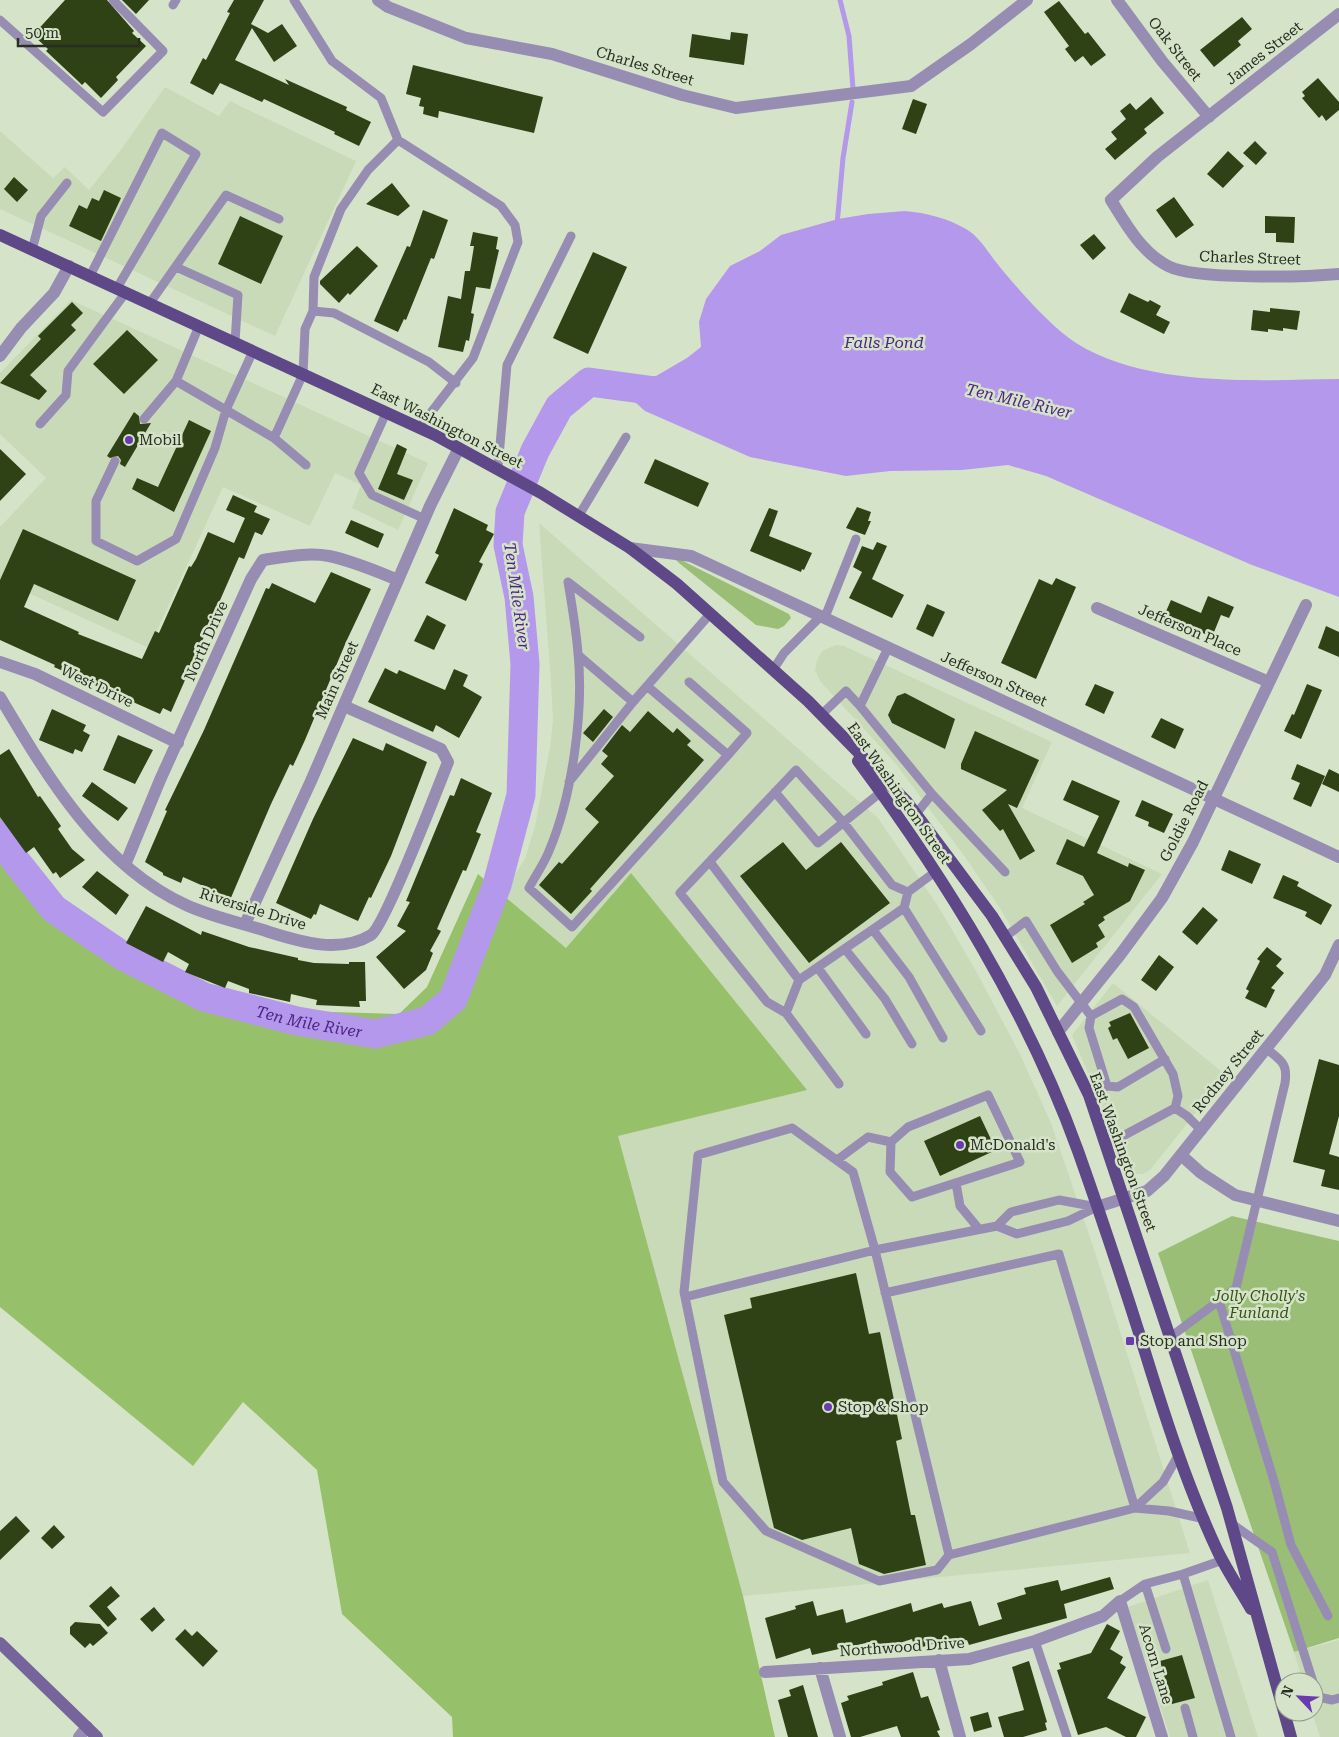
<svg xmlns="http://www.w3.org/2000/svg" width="1339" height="1737" font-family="'Roboto Serif',serif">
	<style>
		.built { fill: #c9dab8 }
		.green { fill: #9bbe77 }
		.forest { fill: #97c06a }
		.water { fill: #b398ec }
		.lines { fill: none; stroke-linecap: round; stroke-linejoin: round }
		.stream { stroke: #b398ec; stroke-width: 5 }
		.river { stroke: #b398ec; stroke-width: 29 }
		.building { fill: #2e4215 }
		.lane { stroke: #978db2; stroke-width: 9 }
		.street { stroke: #978db2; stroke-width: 12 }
		.secondary { stroke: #76659a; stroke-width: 12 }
		.primary { stroke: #5e4888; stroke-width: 12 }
		.poi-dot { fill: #6b3ab1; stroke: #d5e4c8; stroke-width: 2 }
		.labels { text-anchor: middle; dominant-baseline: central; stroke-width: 5; stroke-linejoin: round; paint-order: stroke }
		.street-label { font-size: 15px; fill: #282e23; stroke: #d5e4c8 }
		.poi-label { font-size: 15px; fill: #282e23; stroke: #d5e4c8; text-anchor: start }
		.park-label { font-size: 15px; font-style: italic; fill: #375115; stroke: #d5e4c8 }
		.water-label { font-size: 16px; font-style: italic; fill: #4e2485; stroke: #d5e4c8 }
	</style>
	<rect width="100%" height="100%" fill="#d5e4c8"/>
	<path class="built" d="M165,87l54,29 11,-15 126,60 -81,175 -275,-127v-78l53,47 12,-11 24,23 34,-43z
		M71,300l357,163 -30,67 -46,-22 9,-23 -26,-12 -25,53 -87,-39 -74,161 -149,-68v-53l46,-49 -46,-44v-61z
		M539,523l339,295 60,88 38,65 44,83 31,69 44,129 95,301 -447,43 -126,-460 189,-46 -175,-216 -65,74 -64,-54 23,-35 10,-33 15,-79 3,-27 -2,-38z
		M836,645l8,1 208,96 -30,66 140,66 -105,132 -57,-98 -35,-51 -69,-93 -76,-83 -5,-11 2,-10 5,-9z
		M1113,983l113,92 -76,95 -7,4h-8l-7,-6 -56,-133z
		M1208,1580l50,157h-88l-42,-130z
		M1339,1640v97h-19l-8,-25 2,-30h-11l-9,-30z"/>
	<path class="green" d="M679,559l110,55 2,4 -7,8 -6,3 -22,-4 -77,-62 -3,-3z
		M1232,1216l107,25v397l-45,14 -136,-399z"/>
	<path class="forest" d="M0,816l50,77 135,88 114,30 100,3 28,-27 51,-113 88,74 65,-75 176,217 -189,46 125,460 32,141h-322l-1,-20 -110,-103 -25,-144 -74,-68 -50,64 -193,-159z"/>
	<path class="water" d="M905,211c22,2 42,7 61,18 14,8 23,25 33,37 20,24 51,60 77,77 72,45 181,37 263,36v218l-87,-32 -206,-89 -38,-11 -46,5 -72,1 -44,5 -96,-19 -105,-46 -18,-16 -2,-7 2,-12h29l31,-18 14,-11 -2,-25 7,-23 24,-33 30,-15 21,-16 57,-16 30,-5z"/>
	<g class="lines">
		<path class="stream" d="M840,0l9,36 4,53
			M837,225l6,-67 9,-56"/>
		<path class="river" id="s1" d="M0,834l15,26 39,49 69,47 81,41 93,24 78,13 52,-13 26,-22 44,-114 24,-90 4,-131 -6,-67 -11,-52 2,-33 25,-61 24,-44 30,-25 74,10"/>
	</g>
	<path class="building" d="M65,0h42l27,31 -2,2 14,13 -30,31 2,3 -17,18 -16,-16 -3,3 -4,-4 -32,-30 2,-2 -15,-14z
		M122,0h27l-13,14z
		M234,0h30l-13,24 17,9 14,-9 15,22 -23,16 -22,-34 -17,32 54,25 -4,-6 62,28 -1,3 25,12 -12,24 -25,-12 1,-2 -71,-33 -2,3 -42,-19 -7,12 -23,-12 13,-25 3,2 24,-47 -3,-1z
		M1059,1l26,33 3,-2 18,23 -15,11 -8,-10 -8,6 -10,-13 4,-3 -25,-34z
		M1242,17l10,12 -14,12 3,4 -27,22 -14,-17z
		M731,32l17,2 -4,31 -55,-8 3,-23 38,6z
		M413,65l130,32 -9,36 -95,-22 -1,7 -15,-4 1,-7 -5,-1 2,-8 -15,-4z
		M1318,78l21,24v8l-13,11 -4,-6 -3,3 -17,-20 3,-2 -3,-4z
		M1151,97l13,16 -20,16 3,4 -32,27 -10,-11 12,-10 -6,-7 15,-13 -6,-8 10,-8 6,7z
		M913,99l14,5 -11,30 -14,-5z
		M1255,141l12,12 -11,12 -13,-12z
		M1228,151l16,15 -21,22 -16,-14z
		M14,177l14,13 -11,12 -13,-13z
		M392,183l18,23 -12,10 -32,-12z
		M104,190l17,8 -20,43 -32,-15 10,-21 8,4 5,-11 7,3z
		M1174,197l20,28 -18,13 -20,-28z
		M423,210l25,10 -14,39 -3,-1 -25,62 -2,-1 -6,13 -24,-11 33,-75 3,1z
		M240,216l43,20 -22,48 -43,-20z
		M1265,216l30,1 -1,26 -18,-1v-9h-11z
		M473,232l25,5 -2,12 3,1 -9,39 -14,-2 -5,26 3,1 -5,27 -3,-1 -3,12 -25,-5 10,-51 13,3 4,-28h5l4,-25h-4z
		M1094,234l12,14 -13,12 -13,-15z
		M357,246l21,20 -28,29 -2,-2 -9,10 -19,-19v-3z
		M593,252l34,15 -39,87 -35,-16z
		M1129,293l19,9 2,-2 11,6 -5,9 14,7 -6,12 -44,-22z
		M72,302l11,11 -12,12 5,5 -46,45 17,16 -8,9 -39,-17 41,-44 -3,-3z
		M1270,308l30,3 -3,19 -14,-2v3l-15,-2v3l-17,-2 2,-20 17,2z
		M127,330l31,30 -34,34 -31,-30z
		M134,412l5,4 1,8 11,-1 -26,44 -5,-3 1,-4 -3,-4 -8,2 -3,-2z
		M189,420l22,11 -37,81 -42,-23 5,-11 21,9z
		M397,444l10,5 -10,25 16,6 -9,20 -26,-11z
		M0,449l26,25 -26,27z
		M655,459l54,24 -11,24 -54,-24z
		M233,495l24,11 -3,6 16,7 -8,16 -7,-3 -11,27 -5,-2 -68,155 -8,-4 -3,6 -106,-47 1,-2 -55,-25v-60l23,-51 113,51 -18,41 -84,-37 -10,23 55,25 -1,2 64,25 13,-28 4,2 30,-67 2,1 5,-8 12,-27 26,11 11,-25 -19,-8z
		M857,507l14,5 -3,9h3l-6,14 -19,-7z
		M454,508l34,17 -2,5 8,4 -15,28 4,2 -17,37 -41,-18 14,-28 -4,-2z
		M769,508l9,3 -9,25 43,17 -8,17 -2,-1 -1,3 -51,-21z
		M351,520l33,14 -6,14 -33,-15z
		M877,542l10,4 -15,33 32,16 -12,23 -43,-20 13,-26 -9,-5 9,-21 11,4z
		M331,572l40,17 -25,53 -41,98 -12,26 -3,-2 -19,40 -41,96 -12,-5 1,-2 -36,-16 -2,6 -18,-8v-2l-18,-11 22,-51 -2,-1 39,-80 62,-142 3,1 3,-6 43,20z
		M1056,578l20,9 -40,92 -35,-16 38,-84 13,6z
		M1208,596l26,11 -5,11 -8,-3 -9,22 -48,-21 7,-16 30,13z
		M927,604l18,8 -12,25 -17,-8z
		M427,615l19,10 -12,25 -20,-9z
		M1326,626l13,6v25l-21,-9z
		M385,668l12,6 2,-4 46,20 9,-21 14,6 -5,11 19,11 -23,41 -23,-13 -3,7 -65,-30z
		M1095,684l19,8 -10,22 -19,-9z
		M1307,684l15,6 -21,49 -17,-8 8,-17 2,1z
		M905,693l50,26 -10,30 -53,-26 -4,-8 9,-19z
		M52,709l34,16 -3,6 7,4 -8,17 -7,-3 -2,5 -34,-14z
		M604,709l9,8 -20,25 -10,-9z
		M648,711l25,22 4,-5 14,13 -4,4 17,15 -114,129 2,2 -21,23 -32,-29 20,-23 3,2 37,-42 -14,-13 29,-33 -13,-12 7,-8 -6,-5 20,-26 8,7z
		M1161,718l23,11 -9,20 -24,-12z
		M975,731l64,29 -22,48 -9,-4 27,47 -15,9 -17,-31 -3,2 -18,-21 25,-20 -46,-21v-5z
		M118,735l35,15 -18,34 -32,-14z
		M353,738l30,13 3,-8 41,19 -36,94 -20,42 -2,-1 -11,24 -38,-17 -4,11 -2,-1 -3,5 -35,-16 37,-84z
		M9,749l29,48 2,-1 21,30 -3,3 14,20 13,11 -25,18 -4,-6 -3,2 -19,-27 -8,6 -26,-36v-62z
		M1297,764l28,12 -14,31 -18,-8 7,-16 -9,-4z
		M1329,769l10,5v18l-17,-8z
		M461,778l31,15 -16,39 5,2 -15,37 -3,-1 -26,59 4,2 -11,20 3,2 -7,17 -22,19 -28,-32 30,-26 -9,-5 13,-24 -4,-1 44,-106 4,1z
		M1072,780l48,21 -23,52 31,14 1,-4 16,7 -15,31 -27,16 2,3 -7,5 7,12 -9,6 2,4 -26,16 -22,-38 35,-21 -2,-2 11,-7 -11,-19 -27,-12 11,-25 17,8 15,-31 -36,-16z
		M92,782l36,26 -10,13 -36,-25z
		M1142,800l31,14 -9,19 -16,-7 1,-4 -14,-6z
		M783,842l23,28 35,-28 49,61 -81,60 -69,-87z
		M1229,850l32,14 -9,20 -31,-14z
		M97,871l32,24 -13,20 -34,-28z
		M1283,875l16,7 -2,4 35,19 -11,20 -16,-9 2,-4 -34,-14z
		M146,906l55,29 1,-4 47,16 49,11v2l16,3 35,1v-2h16l1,39h-7l1,6 -44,-2 1,-5 -26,-6 -1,8 -41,-9v-4l-21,-8 -3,7 -40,-16 4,-8 -21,-12 -5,10 -37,-19z
		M1203,907l15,13 -21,25 -15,-13z
		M1267,947l15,12 -6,7 8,7 -13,15 4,2 -9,18 -21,-10 4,-7 -3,-2 14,-28 -3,-2z
		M1159,955l15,12 -18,24 -15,-11z
		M1130,1013l19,35 -21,11 -11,-21 -4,2 -5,-12 3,-2 -2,-4z
		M1319,1059l20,6v51l-10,38 10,3v33l-18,-4 4,-16 -32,-8z
		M980,1116l16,34 -56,26 -16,-35z
		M856,1273l13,61 11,-2 22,107 -6,2 15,74h4l11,50 -42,9 -25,-10 -8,-36 -49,12 -28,-12 -50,-213 28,-7 -2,-10z
		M16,1516l14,15 -30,29v-29z
		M54,1525l11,12 -13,12 -11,-11z
		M1110,1577l4,12 -50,15 3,14 -98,27 -2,-5 -21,7 -2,-6 -29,8 -3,-10 -34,11 -3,-9 -63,14 -2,-7 -34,11 -11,-41 31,-9 -1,-3 18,-5 4,15 26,-7 3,14 65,-20 2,9 29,-9 2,5 27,-7 8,25 23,-7 -5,-16 29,-9 -2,-6 34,-8 3,11z
		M111,1586l9,10 -13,11 10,12 -9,8 -19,-21z
		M154,1607l11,13 -13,12 -12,-13z
		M75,1622l25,2 8,9 -15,13 -3,-3 -5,5 -15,-14v-7z
		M1107,1624l13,7 -10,18 13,8 -3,6 6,4 -19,31 39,19 -10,20h-10l-20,-10 -28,8 -21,-65 4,-1 -2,-6 32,-10z
		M185,1629l7,7 5,-5 21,20 -15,16 -28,-28z
		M1182,1655l13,43 -23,6 -12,-43z
		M1029,1661l18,61 -2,1 2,7 -24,7h-19l-6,-20 26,-7 -12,-43z
		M913,1672l8,26 7,-2 12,34 -3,1 3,6h-39l-4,-11 -37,11h-9l-10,-34 8,-3 -2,-4 36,-11 -1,-3z
		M803,1685l15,52h-30l-10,-37 13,-4 -2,-6z
		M988,1712l4,15 -18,5 -4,-15z"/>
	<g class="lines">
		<path class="lane" d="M294,0l38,61 49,37 17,42 103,66 14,19 3,17 -45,116 -54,70
			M173,5l3,-5
			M0,20l103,92 60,-61 -50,-51
			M32,250l9,-34 26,-33
			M176,267l62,28 -3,47
			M90,276l72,-143 34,21 -79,134
			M150,303l76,-108 53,24
			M313,311l21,2 95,49 27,21
			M176,381l98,57 32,27
			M386,413l-27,60 13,22 53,24
			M144,419l32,-38 23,-55
			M40,424l26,-29 2,-24 58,-79
			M274,438l29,-64 2,-45 8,-18 1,-34 27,-68 27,-39 30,-30
			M115,461l-19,40v40l41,20 39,-22 39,-91 11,-38 27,-59
			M498,468l9,-103 64,-129
			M578,517l48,-80
			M825,617l31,-78
			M640,637l-72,-55c4,23 8,47 10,71 6,59 -6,144 -29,198 -5,13 -14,25 -20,37l43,39 156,-172 -81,-69
			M888,648l-28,58 72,88
			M578,655l55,47 77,-88
			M773,670l11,-17 38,-38
			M689,682l58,51 -19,22
			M821,715l25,-24 14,15
			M569,782l64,-80
			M775,792l43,51 63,-51
			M916,814l16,-20 73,78
			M710,862l89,118
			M904,908l77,123
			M873,930l36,47 34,61
			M1005,937l21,-16 31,50 34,45 -2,12 18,58 -18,9
			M845,949l40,50 27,45
			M818,968l48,66
			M786,1013l13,-33 105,-72 4,-16 27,-20
			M1091,1016l31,-17 12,8 39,67 5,22 -3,12 -69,37
			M839,1084l-53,-71 -19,-11 -87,-109 116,-123 48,53 48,62 16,7
			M1107,1086l11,1 47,-28
			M988,1095l32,67 -108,35 -22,-25 1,-30 17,-15z
			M1175,1108l12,8 15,15
			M837,1160l31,-23 23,5
			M956,1183l4,23 19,23
			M997,1226l20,8 51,-13 29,-14
			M885,1293l174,-39 76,254
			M685,1297l190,-47 -22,-78 -61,-44 -94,27 -14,137 1,5 38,185 43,49 113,50 58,-11 12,-15 186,-47 34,3 36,8
			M1219,1301l55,180 17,64 37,71
			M1169,1338l67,-50 49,-205c3,-20 -4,-22 -18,-34
			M1135,1508l28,-26 16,-28
			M1232,1524l40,28 41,130
			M949,1555l-74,-305 122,-24 14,-14 48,-12 38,7
			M1183,1574l48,163
			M1145,1584l21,65
			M1120,1601l25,-17 38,-10 40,-14
			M1035,1641l32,96
			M1314,1696l18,4 7,-2
			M1185,1708l8,29"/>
		<path class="street" d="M378,0l10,7 78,31 86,16 130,41 54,13 175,-22 60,-42 56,-44
			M1117,0l45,61 47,56
			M1339,14l-182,143 -46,43c15,24 30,52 57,66 26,14 138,11 171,8
			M0,356l21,-28 33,-35 15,-27
			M630,548l61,8 648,301
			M1097,608l172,74
			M0,662l35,12 143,69
			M0,697c47,79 99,168 186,208 26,12 56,18 83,27 32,10 71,22 102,3 13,-8 68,-150 77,-173l-7,-13 -97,-43
			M125,865l35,-85 91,-201 12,-19c21,-3 45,-8 66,-4 24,5 47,15 69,24
			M245,924l66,-143 119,-275 29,-58
			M1058,1032l62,-77 42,-57 31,-56 113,-237
			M1181,1155l20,18 34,22 104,26
			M1097,1207l50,-16 17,-15 161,-201 14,-30
			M939,1660l21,77
			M820,1668l20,69
			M765,1672l204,-13 66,-18 68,-25 17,-15 42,136
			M79,1737l8,-10"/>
		<path class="secondary" d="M0,1643l97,94"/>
		<path class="primary" d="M0,235l435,200 106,58 89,55 47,36 131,117 99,101 85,114 44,71 53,108 138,413 64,229
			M858,761c89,120 169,249 220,390 22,62 43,125 63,188 22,72 45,145 77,213 10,20 22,38 33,57"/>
	</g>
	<g class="poi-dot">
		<circle cx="129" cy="440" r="5"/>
		<circle cx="960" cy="1145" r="5"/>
		<rect x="1125" y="1336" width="10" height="10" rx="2.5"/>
		<circle cx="828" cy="1407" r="5"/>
	</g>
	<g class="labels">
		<g class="street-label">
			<text transform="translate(1175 49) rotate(52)">Oak Street</text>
			<text transform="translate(1264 53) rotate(-38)">James Street</text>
			<text transform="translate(645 66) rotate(17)">Charles Street</text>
			<text transform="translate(1250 258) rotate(2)">Charles Street</text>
			<text transform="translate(447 426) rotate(27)">East Washington Street</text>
			<text transform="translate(1190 630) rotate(23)">Jefferson Place</text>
			<text transform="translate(206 641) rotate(-66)">North Drive</text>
			<text transform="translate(994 679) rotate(24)">Jefferson Street</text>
			<text transform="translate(337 680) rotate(-66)">Main Street</text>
			<text transform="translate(97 686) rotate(26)">West Drive</text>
			<text transform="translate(899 793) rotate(55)">East Washington Street</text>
			<text transform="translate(1184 821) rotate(-63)">Goldie Road</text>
			<text transform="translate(253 909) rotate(17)">Riverside Drive</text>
			<text transform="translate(1228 1071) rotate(-51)">Rodney Street</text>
			<text transform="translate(1123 1152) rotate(70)">East Washington Street</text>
			<text transform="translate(902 1647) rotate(-4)">Northwood Drive</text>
			<text transform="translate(1156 1664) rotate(73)">Acorn Lane</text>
		</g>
		<g class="poi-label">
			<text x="139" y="440">Mobil</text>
			<text x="970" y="1145">McDonald's</text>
			<text x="1140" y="1341">Stop and Shop</text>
			<text x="838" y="1407">Stop &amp; Shop</text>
		</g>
		<g class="park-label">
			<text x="1259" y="1296">Jolly Cholly's<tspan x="1259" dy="17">Funland</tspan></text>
		</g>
		<g class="water-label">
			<text x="884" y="342">Falls Pond</text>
			<text transform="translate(1019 401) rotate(13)">Ten Mile River</text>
			<text transform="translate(517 596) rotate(82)">Ten Mile River</text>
			<text stroke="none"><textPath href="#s1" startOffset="375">Ten Mile River</textPath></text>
		</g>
	</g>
	<g transform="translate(1299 1697) rotate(295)"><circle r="24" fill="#d5e4c8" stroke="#909b86"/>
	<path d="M0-4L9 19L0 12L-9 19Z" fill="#6b3ab1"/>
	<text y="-8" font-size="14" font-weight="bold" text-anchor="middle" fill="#282e23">N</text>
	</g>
	<path d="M18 38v8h121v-8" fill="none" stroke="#282e23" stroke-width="2.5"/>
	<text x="25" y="38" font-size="15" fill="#282e23" stroke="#d5e4c8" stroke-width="4" paint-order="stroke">50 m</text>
</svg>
